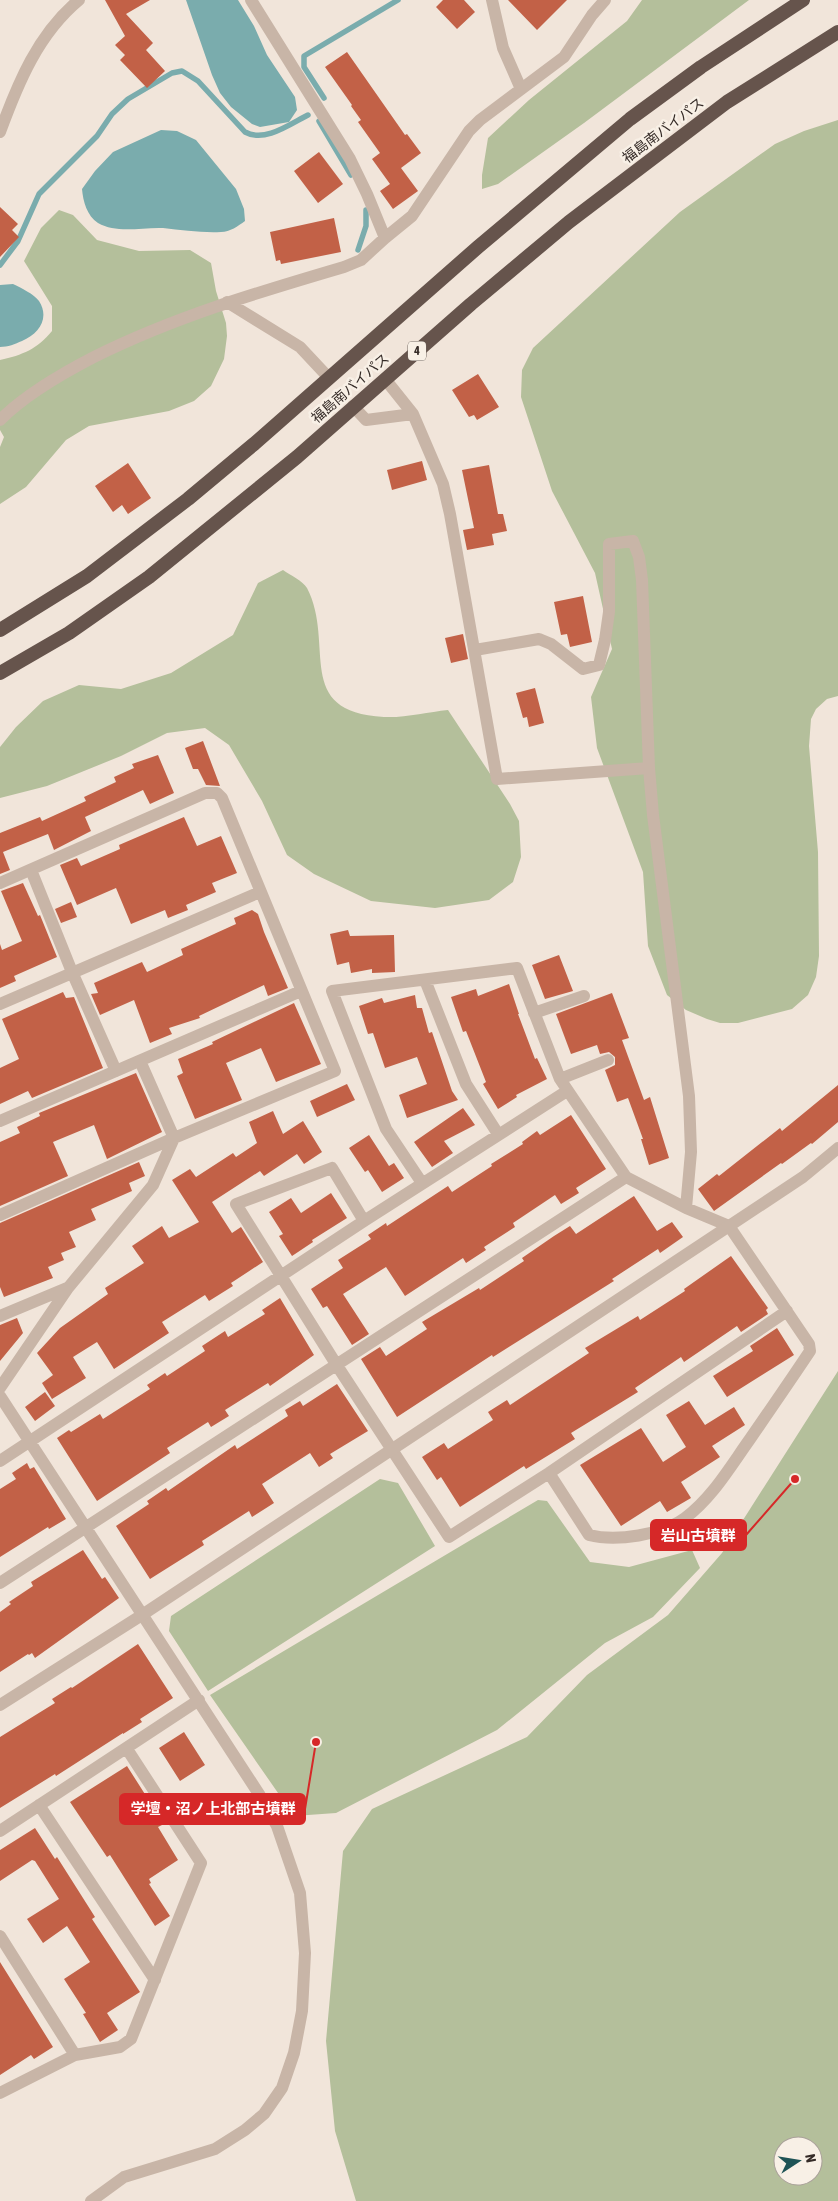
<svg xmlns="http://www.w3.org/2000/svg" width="838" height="2201" font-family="'Asap Condensed','Noto Sans JP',sans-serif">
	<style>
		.green { fill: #b4bf9b; fill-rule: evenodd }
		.water { fill: #7aacad }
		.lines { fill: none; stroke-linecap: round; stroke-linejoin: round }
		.stream { stroke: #7aacad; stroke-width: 5.5 }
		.building { fill: #c26147 }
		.minor { stroke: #c8b5a7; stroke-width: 12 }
		.tertiary { stroke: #c8b5a7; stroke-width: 12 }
		.trunk { stroke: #66544c; stroke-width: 14 }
		.labels { text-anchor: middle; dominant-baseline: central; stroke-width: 5; stroke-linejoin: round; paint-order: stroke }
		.shield { fill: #f8f0e6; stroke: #706660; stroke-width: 1 }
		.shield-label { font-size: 12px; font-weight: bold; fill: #352b27 }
		.street-label { font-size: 14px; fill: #352b27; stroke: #f8f0e6 }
		.leader { fill: none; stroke: #d62828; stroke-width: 2 }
		.callout-dot { fill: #d62828; stroke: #f8f0e6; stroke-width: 2 }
		.callout { fill: #d62828; stroke: #d62828; stroke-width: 2 }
		.callout-label { font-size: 15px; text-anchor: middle; font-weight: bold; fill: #fff }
	</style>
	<rect width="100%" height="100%" fill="#f1e5da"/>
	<path class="green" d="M642,0h107l-165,123 -86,61 -16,5v-14l6,-37 41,-38 98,-79z
		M838,120v576l-11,3 -11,10 -5,10 -2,27 9,106 1,104 -3,21 -8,18 -16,14 -54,14h-18l-13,-4 -21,-9 -19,-15 -19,-49 -5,-74 -46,-124 -6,-51 21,-48 -17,-76 -43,-82 -31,-94 1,-27 11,-22 147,-136 95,-68 29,-13z
		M59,210l14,5 24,25 42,11 51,-1 21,13 5,28 10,32 1,13 -3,23 -13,27 -17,15 -25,10 -80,15 -23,14 -40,47 -26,17v-57l4,-10 -4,-7v-70c23,-5 37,-11 52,-29v-25l-28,-45 17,-33z
		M283,570c7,5 20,11 24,18 29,56 -15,124 77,129 21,1 44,-5 64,-7l62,94 9,17 2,36 -8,25 -24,18 -54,8 -64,-7 -57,-27 -27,-19 -25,-54 -33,-56 -24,-17 -38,5 -46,23 -74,30 -47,12v-51l16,-20 27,-26 36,-16 42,4 50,-16 62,-38 25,-52z
		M838,1371v830h-482l-21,-70 -9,-90 17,-190 29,-42 155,-72 60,-62 81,-60 54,-62zM783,2146h30v30h-30z
		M380,1479l18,4 37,63 -227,145 -39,-60 2,-15z
		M538,1500l9,1 43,61 39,5 63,-17 8,18 -47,49 -48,26 -108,87 -161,83 -42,3 -84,-121z"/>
	<path class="water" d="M186,0h52l16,26 13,29 28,42 2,13 -8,12 -29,5 -8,-3 -21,-17 -11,-14 -8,-18z
		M161,130l16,1 19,9 40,49 8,20 1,12c-7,5 -15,11 -24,11 -19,1 -39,-2 -58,-4 -21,-1 -46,6 -65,-5 -11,-7 -15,-22 -16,-34l13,-18 18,-19z
		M13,284c8,4 21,10 26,17 11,17 0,33 -17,40 -7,3 -14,6 -22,6v-62z"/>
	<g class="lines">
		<path class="stream" d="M324,98l-20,-31v-11l94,-56
			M319,121l32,54
			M358,250l8,-24v-16
			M0,265l18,-24 21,-47 58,-58 15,-22 16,-15 44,-26 10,-2 16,10 47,51c20,11 45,-8 63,-17"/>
	</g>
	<path class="building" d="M105,0h45l-24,14 27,29 -7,7 19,21 -18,17 -27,-28 5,-5 -10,-10 10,-9z
		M443,0h21l11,12 -18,17 -21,-22z
		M508,0h59l-30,30z
		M347,52l58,83 2,-1 14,19 -20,15 17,23 -25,18 -13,-18 10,-7 -18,-25 8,-6 -22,-31 3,-2 -10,-14 1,-1 -27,-38z
		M319,152l24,32 -25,19 -24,-32z
		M0,207l18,17 -6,6 7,7 -19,20z
		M334,218l7,34 -60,12 -1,-4 -4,1 -6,-29z
		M478,374l21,33 -22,13 -3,-5 -5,2 -17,-27z
		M422,461l5,19 -35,10 -5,-20z
		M128,463l23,35 -23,16 -6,-9 -9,7 -18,-26z
		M489,465l9,49h5l4,17 -15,3 2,11 -27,5 -4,-20 11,-2 -12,-58z
		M583,596l9,46 -22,5 -3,-13 -6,1 -7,-33z
		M463,634l5,25 -17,4 -6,-25z
		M535,688l9,35 -15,4 -2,-10 -4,1 -7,-25z
		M203,741l17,45 -14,-1 -8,-16h-5l-8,-21z
		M158,755l16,38 -24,11 -7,-14 -58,27 6,14 -37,19 -6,-16 -45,18 7,18 -10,4v-41l40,-16 2,4 44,-20 -2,-4 32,-15 -2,-5 20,-9 -2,-4z
		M184,817l13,29 24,-10 16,37 -25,10 4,9 -30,13 2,5 -20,8 -3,-8 -34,14 -15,-36 -39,17 -17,-40 17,-7 4,8 39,-17 -1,-4z
		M23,883l15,33 2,-1 17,42 -43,19 2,5 -16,7v-44l2,6 20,-9 -21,-50z
		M71,902l6,15 -16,6 -6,-14z
		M252,910l6,4 6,18 24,56 -20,8 -4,-11 -65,31 1,2 -31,10 3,6 -22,9 -16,-43 -34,15 -9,-21 7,-1 -4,-10 48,-21 5,10 36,-17 -2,-6 55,-25 -2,-6z
		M348,930l2,6 44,-1 1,37 -23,1v-4l-21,4 -2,-11 -12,3 -7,-31z
		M559,955l14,36 -28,8 -13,-34z
		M509,984l10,30h-1l17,45 2,-1 10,21 -31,16 1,2 -19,12 -15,-25 3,-2 -20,-51 -3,1 -12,-35 25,-8 2,7z
		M63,992l3,6 8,-1 29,71 -71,30 -4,-7 -28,13v-36l19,-9 -17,-40z
		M612,993l17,45 -7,2 22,60 6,-3 19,61 -20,7 -8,-26h2l-15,-41 -11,4 -12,-32 10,-5v-8l-6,-5 -9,2 -3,-9 -26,9 -15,-40z
		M415,995l2,13h5l7,25 3,-1 20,59 6,9 -51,18 -8,-23 28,-11 -10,-27 -32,11 -12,-35 -5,1 -9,-28 23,-8 2,5z
		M294,1003l27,61 -45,18 -15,-34 -35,15 16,37 -47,19 -18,-43 6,-3 -5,-14 35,-15 -1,-2z
		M136,1073l26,59 -55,27 -13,-34 -41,17 15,34 -68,30v-64l20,-9 -3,-6 23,-11 -1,-3z
		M347,1084l8,16 -38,17 -7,-16z
		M838,1085v37l-26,22 -1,-1 -29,21 -1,-1 -67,48 -16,-22 19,-15 2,2 61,-48 2,3z
		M463,1108l12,17 -31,16 9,12 -21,14 -18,-25z
		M273,1111l10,23 20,-13 19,31 -18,12 -7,-10 -33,22 -4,-5 -48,31 20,31 9,-6 22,35 -32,21 2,3 -24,15 -4,-6 -43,27 7,11 -55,36 -17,-27 -24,15 13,21 -34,21 -10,-16 11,-8 -16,-22 23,-25 48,-34 -3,-6 39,-25 -12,-17 30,-20 7,12 30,-16 -27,-42 18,-11 6,8 37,-24 3,4 21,-14 -8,-21z
		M571,1115l35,54 -30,19 3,5 -18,11 -6,-9 -42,28 2,4 -31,20 2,3 -20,13 -3,-5 -58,38 -19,-29 -43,27 26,40 -17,11 -25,-39 -4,2 -12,-19 32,-21 -5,-8 33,-21 -3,-4 18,-12 1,3 61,-40 4,6 40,-26 -1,-2 32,-20 -1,-2 15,-11 3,4z
		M369,1135l20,31 5,-3 10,15 -22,14 -14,-22 -3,2 -16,-24z
		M139,1162l6,14 -16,7 3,8 -41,18 5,11 -27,12 7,15 -15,6 3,7 -16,7 5,11 -49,19 -4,-10v-64z
		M331,1193l16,25 -35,22 1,2 -21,14 -13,-20 4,-2 -14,-22 22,-14 10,15z
		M634,1196l23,35 15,-9 11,15 -23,16 -2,-4 -46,30 2,2 -121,76 -1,-2 -95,62 -36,-58 19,-12 6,9 41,-27 -5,-7 57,-34 1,2 44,-29 -2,-3 32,-22 16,-10 6,8z
		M731,1256l37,52 -2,2 2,4 -27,18 -4,-6 -53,36 -3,-5 -46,31 3,4 -67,41 4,6 -49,30 -2,-3 -64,41 -19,-30 -4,3 -15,-23 22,-14 4,6 45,-29 -5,-8 19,-12 3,5 79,-52 -4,-5 53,-32 2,4 45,-29 -1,-2z
		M280,1298l34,57 -44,31 -2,-3 -43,27 4,6 -18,11 -3,-5 -41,26 3,5 -73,48 -40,-63 12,-8 2,2 29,-18 3,5 47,-30 -3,-4 18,-12 2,3 38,-25 -3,-5 23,-15 3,6 37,-23 -3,-4z
		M17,1318l6,15 -23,28v-36z
		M777,1328l17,27 -67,42 -14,-21 40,-25 -3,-5z
		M337,1384l31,47 -38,23 3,4 -14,9 -9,-14 -48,31 12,19 -22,14 -3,-6 -47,30 2,4 -54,34 -34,-53 33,-22 -2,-3 19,-13 2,3 67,-46 2,4 51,-33 -3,-6 15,-9 3,5z
		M45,1392l10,14 -20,15 -10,-14z
		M689,1401l16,24 29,-18 11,18 -33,21 8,11 -39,25 10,16 -24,14 -7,-11 -39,25 -41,-61 61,-37 22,34 23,-15 -20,-32z
		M27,1463l3,6 4,-2 32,52 -17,10 -1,-2 -48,30v-68l16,-10 -4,-6z
		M83,1550l19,29 3,-2 14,21 -84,60 -3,-5 -3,2 -1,-1 -28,18v-60l11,-8 -2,-2 24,-16 -2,-4z
		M138,1644l35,54 -33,21 2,3 -19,12v-1l-67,43 -1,-2 -55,34v-71l55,-34 -3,-4 19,-12 1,1z
		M184,1732l21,33 -25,16 -21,-33z
		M127,1766l37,58 -6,3 20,33 -29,19 2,4 -2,1 21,32 -15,10 -45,-71 -3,2 -37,-55z
		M35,1828l20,31 2,-2 38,60 -3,2 48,73 -33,21 11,17 -18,12 -17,-28 3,-1 -22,-34 26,-17 -23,-36 -24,17 -16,-24 32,-20 -24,-38 -3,-1 -32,21v-31z
		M0,1962l53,85 -19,12 -3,-4 -31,20z"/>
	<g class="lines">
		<path class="minor" d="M492,0l11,48 18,41
			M0,132c18,-49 38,-98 79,-132
			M385,238l27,-22 57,-85 11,-11 84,-63 28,-42 13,-15
			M227,302l73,45 29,31
			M385,379l28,35 30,70 7,30 47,265 152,-11
			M353,406l13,14 47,-6
			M0,420c26,-26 61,-46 94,-63 80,-40 165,-65 250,-90l17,-7 24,-22 -18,-44 -17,-35 -99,-159
			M475,650l64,-11 12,5 32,25 16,-4 6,-25 4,-28v-68l24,-3 6,16 3,23 7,188 4,47 36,281 2,56 -5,56
			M31,870l41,102 44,99
			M0,883l205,-90h12l5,5 113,273 -161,67 -174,77
			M425,980l41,104 32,50
			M0,1004l260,-112
			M534,1013l50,-17
			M560,1079l48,-19
			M0,1121l301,-130
			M422,1183l-36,-54 -54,-138 185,-23 43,111 66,98 60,31 43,18 80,118 1,7c-20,30 -40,59 -60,88 -20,28 -38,59 -65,79 -23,17 -69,24 -96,17l-40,-62
			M364,1221l-32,-53 -96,36 100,160 113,173 100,-64 238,-162
			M0,1316l67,-28
			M0,1388l68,-100 85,-103 21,-47 -34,-77
			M0,1396l259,398 18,32 23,67 5,60 -3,58 -8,42 -12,35 -18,26 -19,16 -30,19 -91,28 -33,24
			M0,1461l364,-240 203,-130
			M0,1583l626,-406
			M39,1805l116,175
			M0,1831l199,-131
			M0,1936l75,119
			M0,2093l75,-38 45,-8 11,-8 70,-176 -74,-114"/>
		<path class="tertiary" d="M0,1705l142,-90 563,-373 98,-65 35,-29"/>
		<path class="trunk" d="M0,630l87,-54 101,-77 66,-55 224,-197 152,-128 71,-52 102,-67
			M0,673l69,-40 80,-56 148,-120 174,-153 98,-82 158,-120 111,-70"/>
	</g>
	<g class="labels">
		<rect class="shield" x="408" y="341.5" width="18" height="19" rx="4"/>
		<g class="shield-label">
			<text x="417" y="351">4</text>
		</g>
		<g class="street-label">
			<text transform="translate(663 130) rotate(-37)">福島南バイパス</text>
			<text transform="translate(350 388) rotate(-41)">福島南バイパス</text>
		</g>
	</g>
	<path class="leader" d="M795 1479L746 1535M316 1742L305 1809"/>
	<g class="callout-dot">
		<circle cx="795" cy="1479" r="5"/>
		<circle cx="316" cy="1742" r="5"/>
	</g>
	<g class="callout">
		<rect x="651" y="1520" width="95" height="30" rx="5"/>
		<rect x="120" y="1794" width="185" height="30" rx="5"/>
	</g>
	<g class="callout-label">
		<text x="698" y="1541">岩山古墳群</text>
		<text x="213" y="1814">学壇・沼ノ上北部古墳群</text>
	</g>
	<g transform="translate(798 2161) rotate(78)"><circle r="24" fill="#f8f0e6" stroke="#aaa19a"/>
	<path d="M0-4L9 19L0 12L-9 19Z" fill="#1e5355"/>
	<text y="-8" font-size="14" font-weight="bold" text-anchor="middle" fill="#352b27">N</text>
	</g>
</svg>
